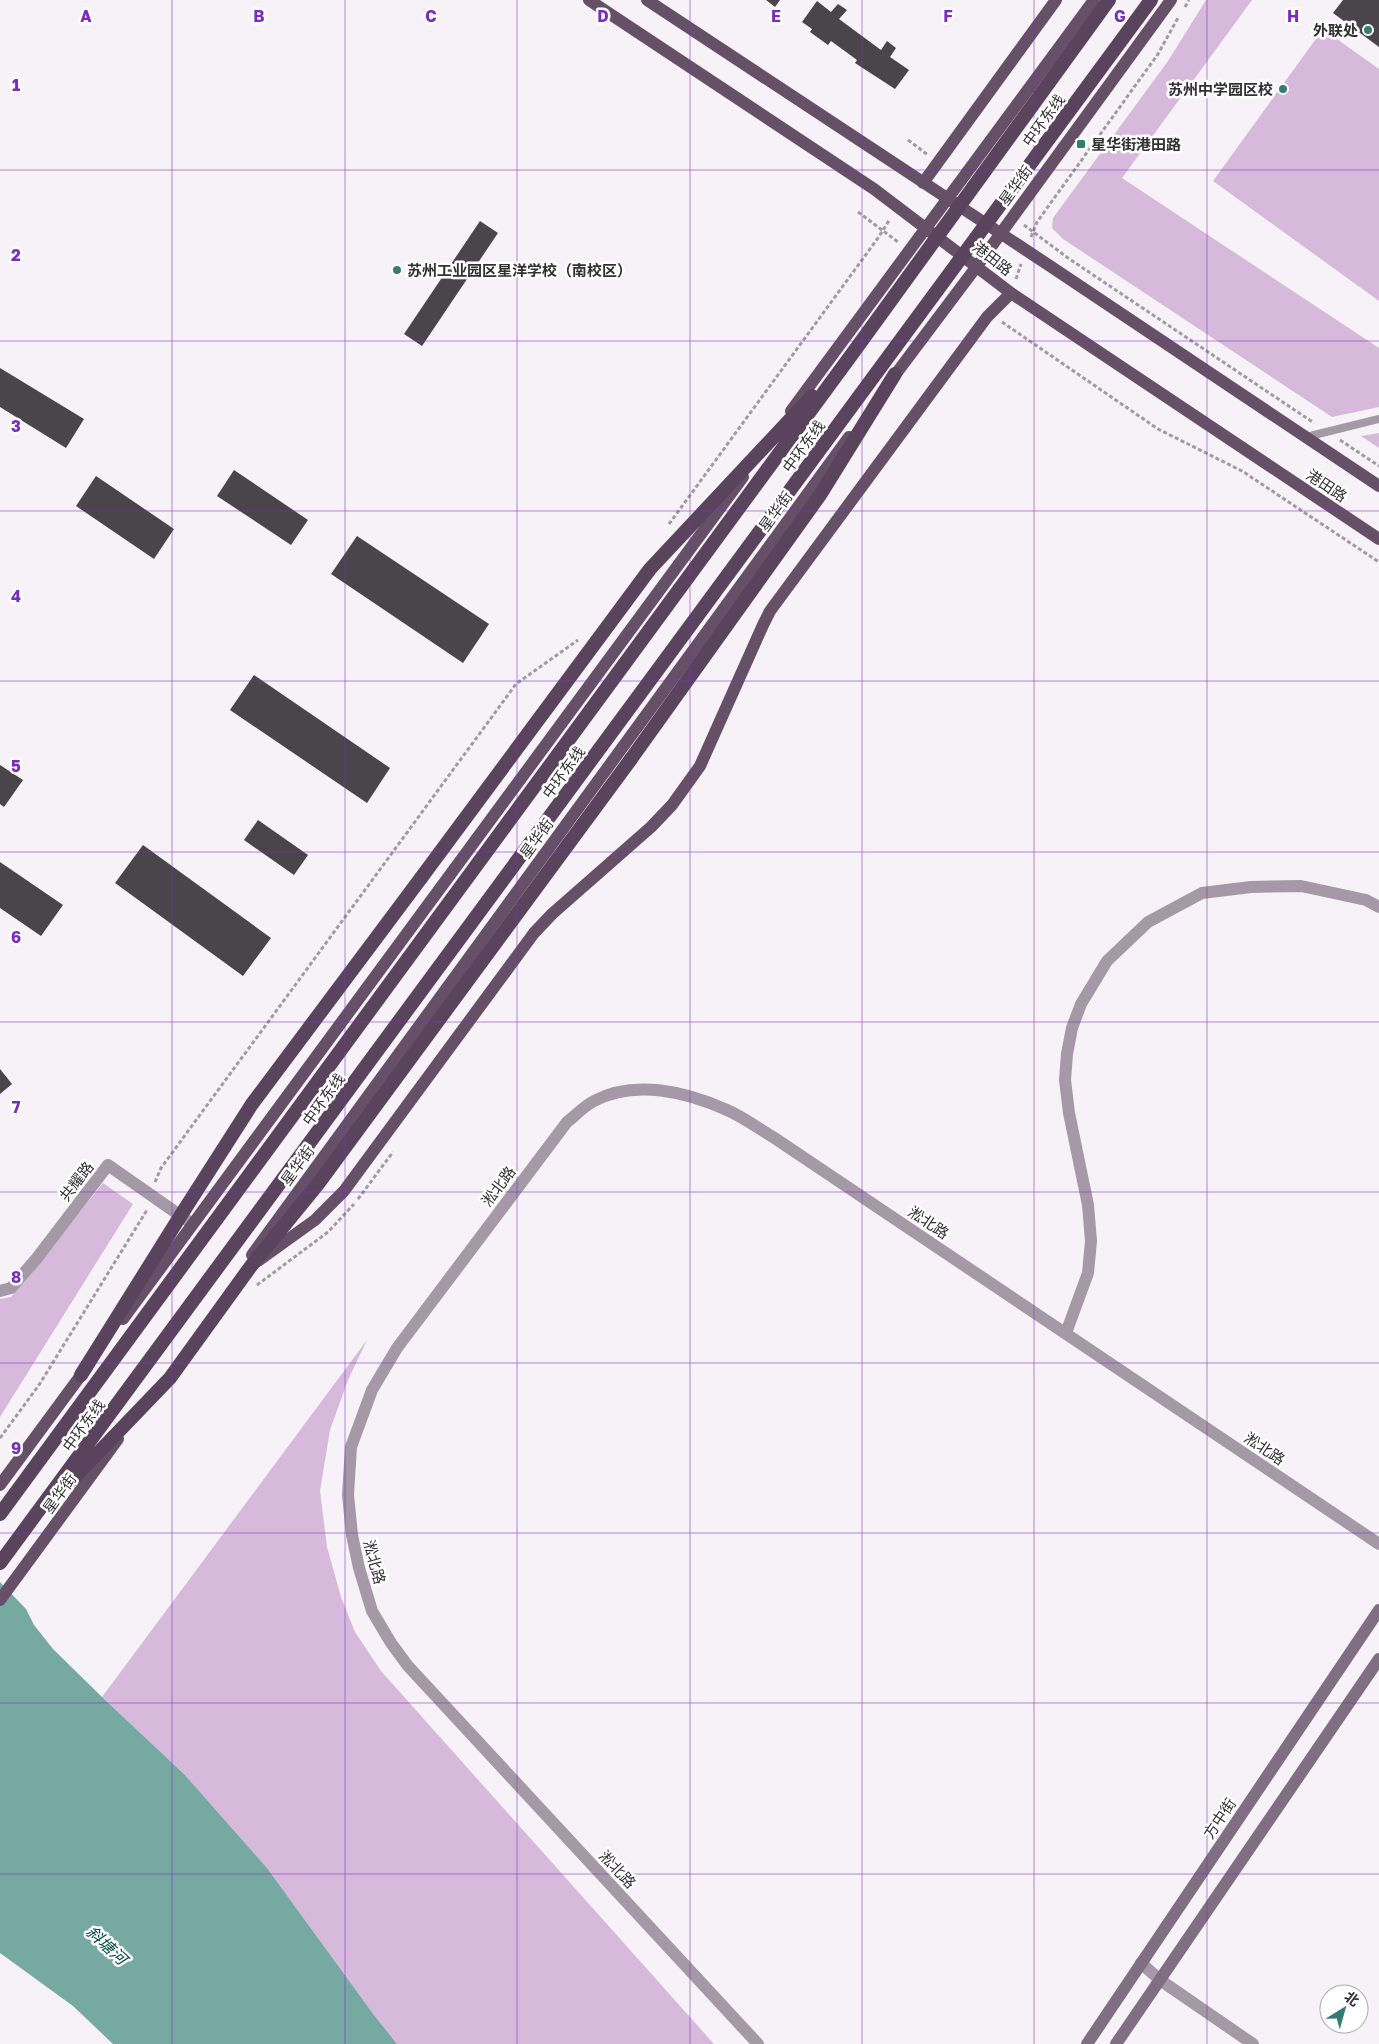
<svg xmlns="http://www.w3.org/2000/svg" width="1379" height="2044" font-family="'Golos Text','Noto Sans SC',sans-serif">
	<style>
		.green { fill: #d7badb }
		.water { fill: #76a9a2 }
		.building { fill: #49454a }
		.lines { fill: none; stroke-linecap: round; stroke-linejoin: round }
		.path { stroke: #a09ca1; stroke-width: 3; stroke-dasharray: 4 2.5; stroke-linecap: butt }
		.service { stroke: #a699a7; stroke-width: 8 }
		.tertiary { stroke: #a699a7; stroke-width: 12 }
		.secondary { stroke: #806e83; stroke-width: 12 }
		.primary { stroke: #655068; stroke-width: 12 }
		.trunk { stroke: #5a445d; stroke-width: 14 }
		.trunk-bridge { stroke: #5a445d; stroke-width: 14 }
		.grid { fill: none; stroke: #7b2cbf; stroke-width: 1; stroke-opacity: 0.55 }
		.poi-dot { fill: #347b73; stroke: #fff; stroke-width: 2 }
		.labels { text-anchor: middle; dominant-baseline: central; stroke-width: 5; stroke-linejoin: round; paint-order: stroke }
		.poi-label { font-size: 15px; font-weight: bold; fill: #323033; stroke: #fff; text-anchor: end }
		.street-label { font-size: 15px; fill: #323033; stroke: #fff }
		.water-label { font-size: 16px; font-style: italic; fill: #004e48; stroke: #fff }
		.grid-label { font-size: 16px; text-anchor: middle; font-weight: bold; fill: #7b2cbf; stroke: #fff; stroke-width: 5; stroke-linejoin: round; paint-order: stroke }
	</style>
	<rect width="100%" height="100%" fill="#f7f1f8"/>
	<path class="green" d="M1206,0h46l-130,178 257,170v59l-47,10 -269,-178 -11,-11 1,-10 115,-157z
		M1323,29l56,40v232l-166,-120z
		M1379,433v15l-18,-12z
		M103,1183l30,21 -133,213v-118l11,-2z
		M367,1340l-19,40 -18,50 -10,61 7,56 14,50 14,35 26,39 333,373h-317l-23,-29 -107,-147 -82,-93 -83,-78z"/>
	<path class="water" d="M0,1582l26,27 8,16 19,24 49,48 83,78 82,93 107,147 23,29h-284l-40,-38 -73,-53z"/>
	<path class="building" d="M766,0h14l-5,7z
		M1343,0h36v47l-46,-34z
		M817,1l14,11 7,-8 9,6 -8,9 42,31 6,-9 9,7 -6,9 19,13 -14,19 -40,-26 2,-3 -26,-19 -3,4 -18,-13 2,-3 -10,-7z
		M480,221l18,12 -76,113 -18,-12z
		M0,368l84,51 -18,29 -66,-41z
		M234,470l74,50 -17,25 -74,-49z
		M96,476l78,53 -20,30 -78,-53z
		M357,536l132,88 -26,39 -132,-89z
		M254,675l136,93 -23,35 -137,-93z
		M0,765l23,15 -19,27 -4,-3z
		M258,820l50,35 -14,20 -50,-35z
		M143,845l128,93 -28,38 -128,-93z
		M0,862l63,43 -22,31 -41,-28z
		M0,1069l12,15 -12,10z"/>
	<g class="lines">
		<path class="path" d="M1185,7l4,-7
			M908,140l20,15
			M858,212l40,30
			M1024,225l44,33 246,165
			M1031,237l6,-15 121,-168 21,-38
			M1016,279l5,-15
			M1002,322l156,107 84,42 137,91
			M1340,440l39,26
			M669,524l209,-286 12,-19
			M155,1182l6,-14 355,-484 62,-44
			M358,1199l35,-47
			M257,1285l71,-53 26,-28
			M0,1438l39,-53 108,-175"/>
		<path class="service" d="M1306,437l73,-18"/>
		<path class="tertiary" d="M0,1291l11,-3 26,-30 71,-93 80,56
			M1066,1333l22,-60 3,-32 -3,-36 -19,-92 -4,-33 2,-26 5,-26 9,-24 26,-43 41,-39 54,-29 49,-6 50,-1 65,14 13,7
			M1141,1963l19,17 93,64
			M758,2044l-350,-378 -17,-23 -19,-32 -13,-43 -7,-33 -4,-40 3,-48 21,-57 25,-42 170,-226c8,-6 17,-16 27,-21 41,-22 93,-9 133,9 16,7 31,18 46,27l606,407"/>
		<path class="secondary" d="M1087,2044l292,-434
			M1116,2044l263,-385"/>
		<path class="primary" d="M589,0l285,189 137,104 368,246
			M647,0l403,266 329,220
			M923,183l133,-183
			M889,383l88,-117 194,-266
			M791,411l303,-411
			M252,1255l597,-818
			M258,1261l57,-41 29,-29 190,-258 18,-19 99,-87 21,-22 28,-39 63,-141 7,-14 217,-294 24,-24
			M123,1319l620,-842
			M0,1485l87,-118
			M0,1600l118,-161"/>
		<path class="trunk" d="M631,759l189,-264 75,-121
			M81,1375l100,-160 71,-111 169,-226"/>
		<path class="trunk-bridge" d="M421,878l229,-309 162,-173
			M72,1480l98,-102 81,-112 67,-82 313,-425
			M0,1514l855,-1164 254,-350
			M0,1563l1151,-1563"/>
	</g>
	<path class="grid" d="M172,0v2044M345,0v2044M517,0v2044M690,0v2044M862,0v2044M1034,0v2044M1207,0v2044M0,170h1379M0,341h1379M0,511h1379M0,681h1379M0,852h1379M0,1022h1379M0,1192h1379M0,1363h1379M0,1533h1379M0,1703h1379M0,1874h1379"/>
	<g class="poi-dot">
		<circle cx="1368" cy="30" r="5"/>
		<circle cx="1283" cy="89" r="5"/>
		<rect x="1076" y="139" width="10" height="10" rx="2.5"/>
		<circle cx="397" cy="270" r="5"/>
	</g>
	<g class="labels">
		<g class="poi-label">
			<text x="1358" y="30">外联处</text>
			<text x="1273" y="89">苏州中学园区校</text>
			<text x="1091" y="144" text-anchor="start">星华街港田路</text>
			<text x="407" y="270" text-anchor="start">苏州工业园区星洋学校（南校区）</text>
		</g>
		<g class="street-label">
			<text transform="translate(1043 120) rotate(-54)">中环东线</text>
			<text transform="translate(1015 185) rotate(-54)">星华街</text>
			<text transform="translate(993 258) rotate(38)">港田路</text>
			<text transform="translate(803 446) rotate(-54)">中环东线</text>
			<text transform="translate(1327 485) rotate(34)">港田路</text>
			<text transform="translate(775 511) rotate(-54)">星华街</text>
			<text transform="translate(563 772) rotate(-54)">中环东线</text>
			<text transform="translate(536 838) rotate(-54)">星华街</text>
			<text transform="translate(323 1099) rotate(-54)">中环东线</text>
			<text transform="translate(297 1165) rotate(-54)">星华街</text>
			<text transform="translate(76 1181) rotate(-52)">共耀路</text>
			<text transform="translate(498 1186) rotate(-53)">淞北路</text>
			<text transform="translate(929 1222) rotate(34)">淞北路</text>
			<text transform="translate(83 1425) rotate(-54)">中环东线</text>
			<text transform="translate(1265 1448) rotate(34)">淞北路</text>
			<text transform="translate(59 1493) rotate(-54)">星华街</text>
			<text transform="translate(375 1562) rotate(75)">淞北路</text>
			<text transform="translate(1219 1818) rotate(-56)">方中街</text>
			<text transform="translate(618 1869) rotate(47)">淞北路</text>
		</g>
		<g class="water-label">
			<text transform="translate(107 1945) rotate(43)">斜塘河</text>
		</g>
	</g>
	<g class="grid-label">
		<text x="86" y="22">A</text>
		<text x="259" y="22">B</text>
		<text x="431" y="22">C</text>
		<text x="603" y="22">D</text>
		<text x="776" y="22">E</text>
		<text x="948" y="22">F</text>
		<text x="1120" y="22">G</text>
		<text x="1293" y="22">H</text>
		<text x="16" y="91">1</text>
		<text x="16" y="261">2</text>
		<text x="16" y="432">3</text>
		<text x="16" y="602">4</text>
		<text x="16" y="772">5</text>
		<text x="16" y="943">6</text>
		<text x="16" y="1113">7</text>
		<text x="16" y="1283">8</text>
		<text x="16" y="1454">9</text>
	</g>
	<g transform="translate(1344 2009) rotate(37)"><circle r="24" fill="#ffffff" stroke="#adacad"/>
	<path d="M0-4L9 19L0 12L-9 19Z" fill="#347b73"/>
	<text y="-8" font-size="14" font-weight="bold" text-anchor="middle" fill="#323033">北</text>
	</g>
</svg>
